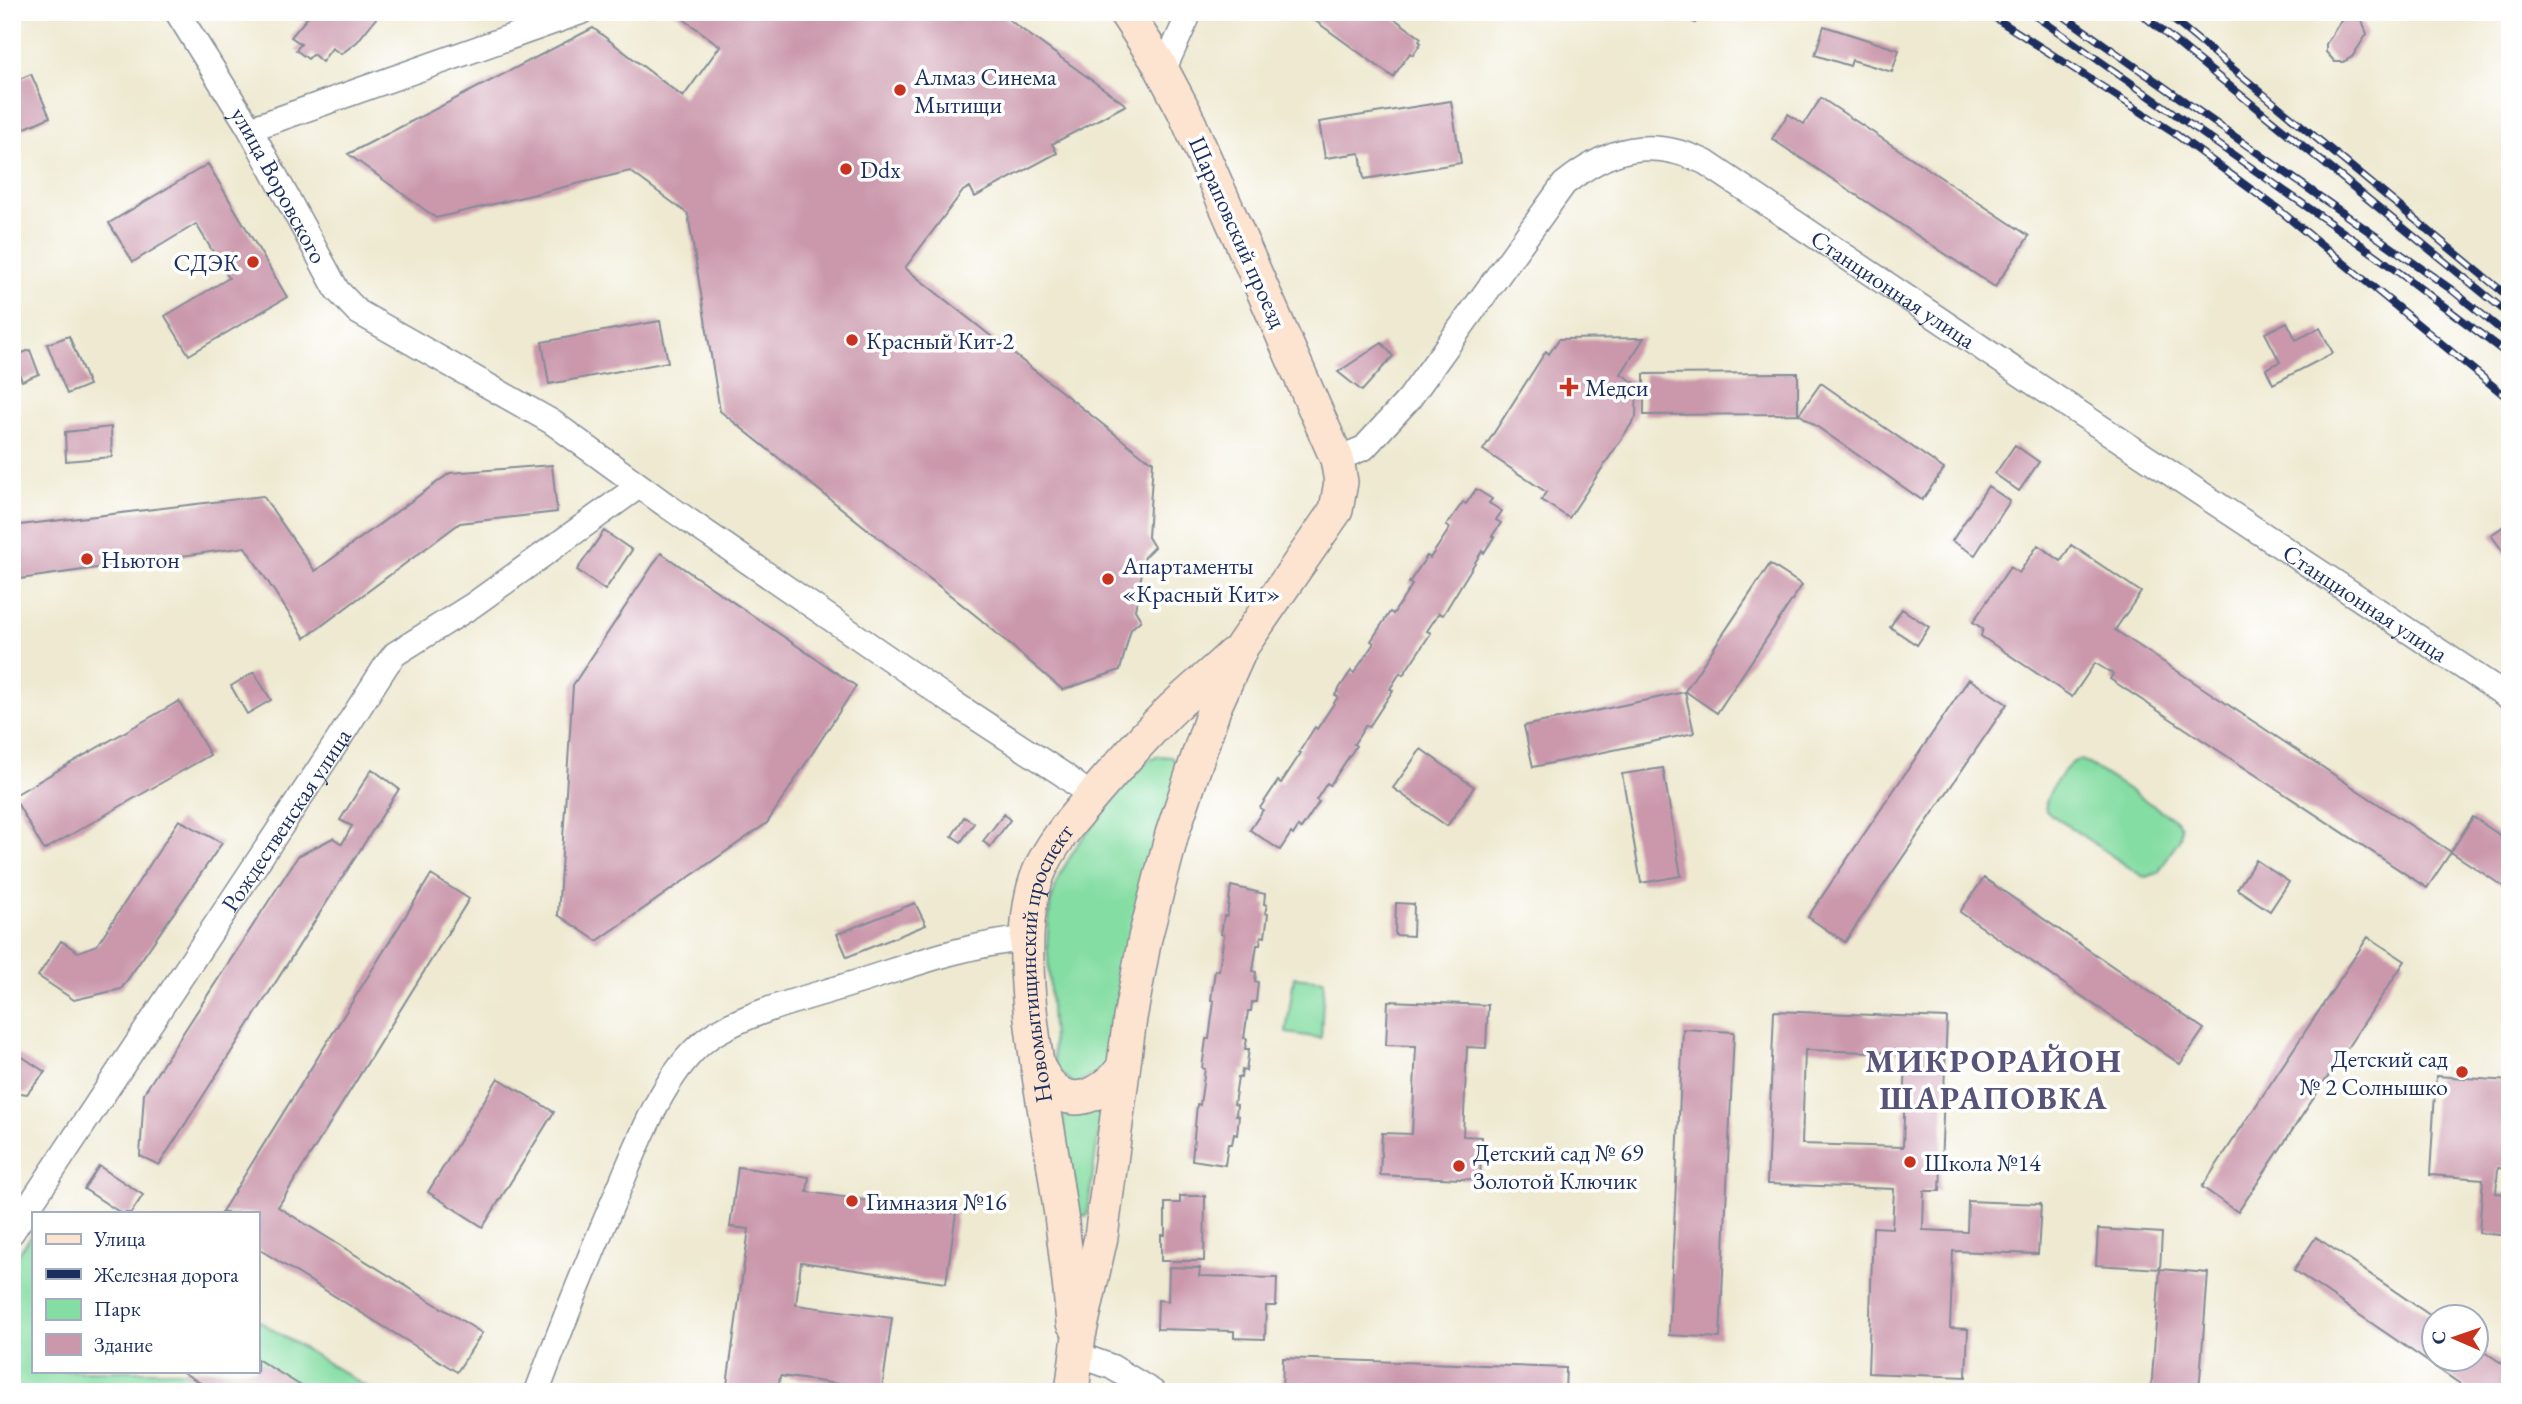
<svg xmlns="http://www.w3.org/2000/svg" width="2522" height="1404" font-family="'EB Garamond',serif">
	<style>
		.green { fill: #84dda2; stroke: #508680; stroke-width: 2 }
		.building { fill: #ca97ab; fill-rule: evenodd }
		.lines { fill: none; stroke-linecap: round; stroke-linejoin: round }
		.minor-casing { stroke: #848c97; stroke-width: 27 }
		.secondary-casing { stroke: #848c97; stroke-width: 36 }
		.minor { stroke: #fff; stroke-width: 24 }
		.secondary { stroke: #fde4d0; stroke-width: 33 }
		.rail-casing { stroke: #1b2f5e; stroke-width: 8 }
		.rail { stroke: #fff; stroke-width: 5; stroke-dasharray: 16; stroke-linecap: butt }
		.poi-dot { fill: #c8321e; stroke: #fff; stroke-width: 2.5 }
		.labels { text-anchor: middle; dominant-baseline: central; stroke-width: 7; stroke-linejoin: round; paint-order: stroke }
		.poi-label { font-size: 24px; fill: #1b2f5e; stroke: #fff; text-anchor: start }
		.street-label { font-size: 24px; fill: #1b2f5e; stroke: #fff }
		.district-label { font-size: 32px; font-weight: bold; letter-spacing: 2px; fill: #585379; stroke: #fff }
	</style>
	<rect width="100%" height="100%" fill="#fff"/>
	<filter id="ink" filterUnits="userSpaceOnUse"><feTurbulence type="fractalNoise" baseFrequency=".0143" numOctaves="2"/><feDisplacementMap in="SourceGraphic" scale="14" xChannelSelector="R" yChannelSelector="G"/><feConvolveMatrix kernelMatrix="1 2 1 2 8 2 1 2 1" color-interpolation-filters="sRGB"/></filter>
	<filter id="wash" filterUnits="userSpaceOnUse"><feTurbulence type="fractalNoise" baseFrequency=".00686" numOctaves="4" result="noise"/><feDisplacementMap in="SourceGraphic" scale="28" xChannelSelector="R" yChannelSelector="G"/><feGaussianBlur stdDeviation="1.57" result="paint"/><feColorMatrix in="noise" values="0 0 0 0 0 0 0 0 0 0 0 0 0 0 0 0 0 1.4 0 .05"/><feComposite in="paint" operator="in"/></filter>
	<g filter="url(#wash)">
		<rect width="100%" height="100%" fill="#eee9d0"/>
		<path class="green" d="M1159,756l12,1 8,8 -64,297 -40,23 -19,-16 -2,-10 -7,-118 3,-37 10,-30 19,-32 68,-81z
			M2078,760l6,1 93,60 4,6 -1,11 -22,35 -11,4 -5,-1 -96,-65c-4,-13 20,-48 32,-51z
			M1294,977l30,3 -3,58 -35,-5z
			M1061,1106l41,1 -15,109 -3,1 -6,-4z
			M33,1233v138h224v-51l118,72h-363v-129z"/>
		<g id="blocks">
			<path class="building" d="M312,12h69l-24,30 -16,12 -9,-6 -10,14 -9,-8 -5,5 -12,-9 5,-6 -10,-7z
				M674,12h324l128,93 -74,39 5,9 -82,44 -5,-10 -7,4 -58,77 239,189 9,4 -5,76 6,10 -9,9 -10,54 6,10 -10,9 -11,41 -57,20 -83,-71 -260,-208 -32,-197 -58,-43 -194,47 -88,-64 245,-126 90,69 37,-51z
				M1303,12h82l36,26 -2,3 2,2 -8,12 -3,-2 -17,24z
				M1680,12h23l-8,11z
				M2348,17h7l7,4 5,13 -15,23 -9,5h-8l-9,-10v-8l14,-22z
				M1824,26l75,24 -7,22 -40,-12 -2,6 -35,-11z
				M31,74l19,43 -38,17v-52z
				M1821,98l208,138 -34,51 -223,-148 16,-25 16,10z
				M1451,101l10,62 -97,16 -4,-26 -35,5 -6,-36z
				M208,164l79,133 -98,58 -24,-39 64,-38 -33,-54 -63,38 -24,-39z
				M660,321l8,41 -119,22 -7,-42z
				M2287,322l9,18 24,-12 13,25 -60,31 -7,-15 14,-7 -15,-29z
				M69,336l20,49 -22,9 -20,-50z
				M1644,338l-23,36 16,10 -1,33 -67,101 -28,-18 5,-8 -63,-42 63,-99 3,3 10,-15z
				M1382,343l11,13 -31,35 -24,-19z
				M30,350l9,24 -17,7 -10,-24z
				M1798,373v41l-154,1v-41z
				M1821,383l123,86 -22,31 -123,-86z
				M111,427l1,30 -46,4 -1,-29z
				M2015,445l24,17 -20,29 -24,-17z
				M552,465l5,47 -97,11 -155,115 -60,-91 -233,33v-54l251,-30 52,75 135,-98z
				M1988,486l22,15 -35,54 -23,-14z
				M1476,489l16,10 -3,4 13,8 -6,9 5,3 -9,13 2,1 -10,16 -2,-2 -39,64 -4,-2 -12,18 4,2 -28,42 -3,-2 -10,16 3,1 -24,37 -3,-2 -12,19 2,2 -26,39 -3,-2 -11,17 3,2 -18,27 -3,-2 -5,8 -2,-2 -11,17 -30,-20 13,-20 -3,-2 18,-27 3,2 20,-30 -2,-1 16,-25 2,2 21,-32 -3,-2 16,-24 3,2 20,-30 -3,-2 19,-29 3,2 19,-29 -3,-2 18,-27 3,2 20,-30 -4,-2 17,-24 3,2z
				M2510,522v39l-19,-26z
				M604,531l28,19 -27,40 -28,-20z
				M2038,545l23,16 10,-16 70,47 -26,38 336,222 -24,36 -317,-209 3,-5 -18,-11 -23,34 -91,-61 2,-7 -10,-7 37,-55 9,6z
				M661,553l195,133 -89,137 -170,118 -39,-26 15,-230z
				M1770,564l32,21 -85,128 -32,-22z
				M1902,609l27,18 -12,18 -27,-18z
				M254,672l17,28 -24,14 -16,-28z
				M1969,679l38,25 -162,238 -37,-25z
				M1685,692l9,41 -161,34 -9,-41z
				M179,701l31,54 -166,95 -31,-54z
				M1421,749l53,38 -27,39 -54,-38z
				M1663,768l18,108 -40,7 -19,-109z
				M372,769l27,20 -240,376 -19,-9 4,-63 154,-237 35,-18 9,6 10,-18 -12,-6z
				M1004,814l6,6 -20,27 -7,-6z
				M964,817l10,6 -13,19 -9,-6z
				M2473,817l37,25v49l-59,-39z
				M179,820l43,23 -101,146 -47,11 -36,-24 23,-35 17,11 19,-7z
				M2256,860l33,22 -19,29 -33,-22z
				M431,875l38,24 -191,308 204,126 -25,39 -200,-124v-35h-36z
				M1984,878l220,151 -24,35 -220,-152z
				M1231,886l34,8 -1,10 3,1 -2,8 3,1 -3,23 -4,-1 -1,9h-3l-4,26 3,1 -1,9 3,1 -2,20h-4l-1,9h-3l-4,27 3,1 -2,10h4l-3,22 -4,-1 -1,8 -3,-1 -4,27 3,1 -1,10 3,1 -2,19 -3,-1 -2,10h-4l-3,21 -33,-5 5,-56 3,1 5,-36 -3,-1 4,-29h3l5,-38 -3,-1 4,-30 4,1 5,-36 -3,-1 3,-18h3z
				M915,903l11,22 -79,32 -10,-23z
				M1396,903l18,1 -1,32 -18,-1z
				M2368,937l37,24 -167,251 -36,-25z
				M1388,1001l100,4 -2,43 -19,-1 -4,89 19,1 -2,43 -100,-5 2,-42 30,1 4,-88 -30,-1z
				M1774,1011l173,7 -7,173h-16l-1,39 44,2 1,-31 73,3 -3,50 -85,-3 -3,77 18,1 -2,48 -98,-4 5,-146 19,1 2,-39 -127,-5zM1805,1050l101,3 -3,94 -101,-3z
				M1683,1029l51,3 -14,306 -51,-3z
				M12,1050l33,22 -18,22 -15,-2z
				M2436,1076l74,5v88l-12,-1 -2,25 14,1v42l-31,-3 4,-54 -53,-4z
				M498,1078l56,34 -71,115 -55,-35z
				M99,1166l44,29 -12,18h-10l-37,-24z
				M738,1167l71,10 -2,15 149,21 -10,70 -145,-21 -5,43 96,13 -10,72 -102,-14 -2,16h-52l23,-163 -19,-2z
				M1180,1196h25l-1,65h-43v-26h4v-32h15z
				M2098,1229l64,4 -2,36 -64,-4z
				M2316,1237l118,81v40h42v-12l34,23v23h-38l-178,-122z
				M1169,1267l31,1 -1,8 78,2 -1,28h-10l-1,33 -31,-1v-7l-77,-2 1,-29 10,1z
				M2160,1269l48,4 -9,119h-48z
				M1283,1358l283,10 -1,24h-283z
				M257,1359l54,33h-96l-34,-21h76z"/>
		</g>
	</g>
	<g filter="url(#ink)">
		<use href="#blocks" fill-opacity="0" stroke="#848c97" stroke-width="2"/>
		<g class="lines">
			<g class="minor-casing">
				<g id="minor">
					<path id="s1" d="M177,12l73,117 87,161 21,22 194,110 114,83 286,197 112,73 28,22"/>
					<path d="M1163,71l27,-59"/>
					<path d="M250,129l331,-117"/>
					<path id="s2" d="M1337,459l27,-11 45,-49 155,-215c46,-37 86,-47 141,-22l335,225 470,311"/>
					<path id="s3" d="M12,1232l325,-490 50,-78 8,-10 78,-49 166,-119"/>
					<path d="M1076,1354l36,13 41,25"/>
					<path d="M537,1392c24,-65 50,-129 77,-192 23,-52 50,-134 100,-166 39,-24 100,-38 144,-52 57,-18 108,-38 169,-43"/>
				</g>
			</g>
			<g class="secondary-casing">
				<g id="secondary">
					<path d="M1038,1067c5,8 10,18 17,23 25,20 53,-2 68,-22"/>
					<path id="s4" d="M1073,1323c-5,-57 -12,-113 -21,-169 -12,-75 -42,-213 -13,-282 13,-30 35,-54 55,-78 22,-25 44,-51 68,-75 22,-23 47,-42 70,-64"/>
					<path d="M1072,1392l7,-56 22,-99 29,-219 15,-80 27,-104 43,-128 27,-60 94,-136 5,-28 -4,-23 -153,-348 -26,-49 -33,-50"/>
				</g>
			</g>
			<use href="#minor" class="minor"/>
			<use href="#secondary" class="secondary"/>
			<g class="rail-casing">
				<path id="rail" d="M1986,12l188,121 104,76 232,191
					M2030,12l347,244 133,100
					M2058,12l394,278 58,47
					M2139,12l371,303
					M2164,12l346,286"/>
			</g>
			<use href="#rail" class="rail"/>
		</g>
	</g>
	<g class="poi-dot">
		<circle cx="900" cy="90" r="7"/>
		<circle cx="846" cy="169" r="7"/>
		<circle cx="253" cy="262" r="7"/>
		<circle cx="852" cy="340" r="7"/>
		<path d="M1565.5 376.5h7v7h7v7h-7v7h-7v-7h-7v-7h7z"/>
		<circle cx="87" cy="559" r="7"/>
		<circle cx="1108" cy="579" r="7"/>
		<circle cx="2462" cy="1072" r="7"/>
		<circle cx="1910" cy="1162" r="7"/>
		<circle cx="1459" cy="1166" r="7"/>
		<circle cx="852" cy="1201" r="7"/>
	</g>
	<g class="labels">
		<g class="poi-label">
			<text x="914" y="76">Алмаз Синема<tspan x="914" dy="28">Мытищи</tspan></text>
			<text x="860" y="169">Ddx</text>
			<text x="239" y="262" text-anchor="end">СДЭК</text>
			<text x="866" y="340">Красный Кит-2</text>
			<text x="1585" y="387">Медси</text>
			<text x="101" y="559">Ньютон</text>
			<text x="1122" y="565">Апартаменты<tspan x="1122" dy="28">«Красный Кит»</tspan></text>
			<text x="2448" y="1058" text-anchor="end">Детский сад<tspan x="2448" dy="28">№ 2 Солнышко</tspan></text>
			<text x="1473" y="1152">Детский сад № 69<tspan x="1473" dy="28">Золотой Ключик</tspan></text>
			<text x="1924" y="1162">Школа №14</text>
			<text x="866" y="1201">Гимназия №16</text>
		</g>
		<g class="street-label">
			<text stroke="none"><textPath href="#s1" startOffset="201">улица Воровского</textPath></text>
			<text transform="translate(1238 232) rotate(66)">Шараповский проезд</text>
			<text stroke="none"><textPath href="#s2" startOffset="740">Станционная улица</textPath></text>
			<text stroke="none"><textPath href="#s2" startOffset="1307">Станционная улица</textPath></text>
			<text stroke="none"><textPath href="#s3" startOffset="495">Рождественская улица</textPath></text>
			<text stroke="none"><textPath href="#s4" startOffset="366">Новомытищинский проспект</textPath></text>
		</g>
		<g class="district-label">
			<text x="1994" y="1061">МИКРОРАЙОН<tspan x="1994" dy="37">ШАРАПОВКА</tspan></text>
		</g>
	</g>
	<rect width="2522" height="1404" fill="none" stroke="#fff" stroke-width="42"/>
	<rect x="32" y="1212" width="228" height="161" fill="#ffffff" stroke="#a4acbf" stroke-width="2"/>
	<rect x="46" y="1234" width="35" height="10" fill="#fde4d0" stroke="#a4acbf" stroke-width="2"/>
	<text x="94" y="1246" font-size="21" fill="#1b2f5e">Улица</text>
	<rect x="46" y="1269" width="35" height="10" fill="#1b2f5e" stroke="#a4acbf" stroke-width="2"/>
	<text x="94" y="1282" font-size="21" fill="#1b2f5e">Железная дорога</text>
	<rect x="46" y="1299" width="35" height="21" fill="#84dda2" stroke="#a4acbf" stroke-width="2"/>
	<text x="94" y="1316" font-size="21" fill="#1b2f5e">Парк</text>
	<rect x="46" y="1334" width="35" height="21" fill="#ca97ab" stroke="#a4acbf" stroke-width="2"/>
	<text x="94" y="1352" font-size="21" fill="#1b2f5e">Здание</text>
	<g transform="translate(2455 1338) rotate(272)"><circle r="33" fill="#ffffff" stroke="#a4acbf" stroke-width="2"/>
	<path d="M0-5L12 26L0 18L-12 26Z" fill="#c8321e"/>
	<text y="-10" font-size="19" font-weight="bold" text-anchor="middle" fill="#1b2f5e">С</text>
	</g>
</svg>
